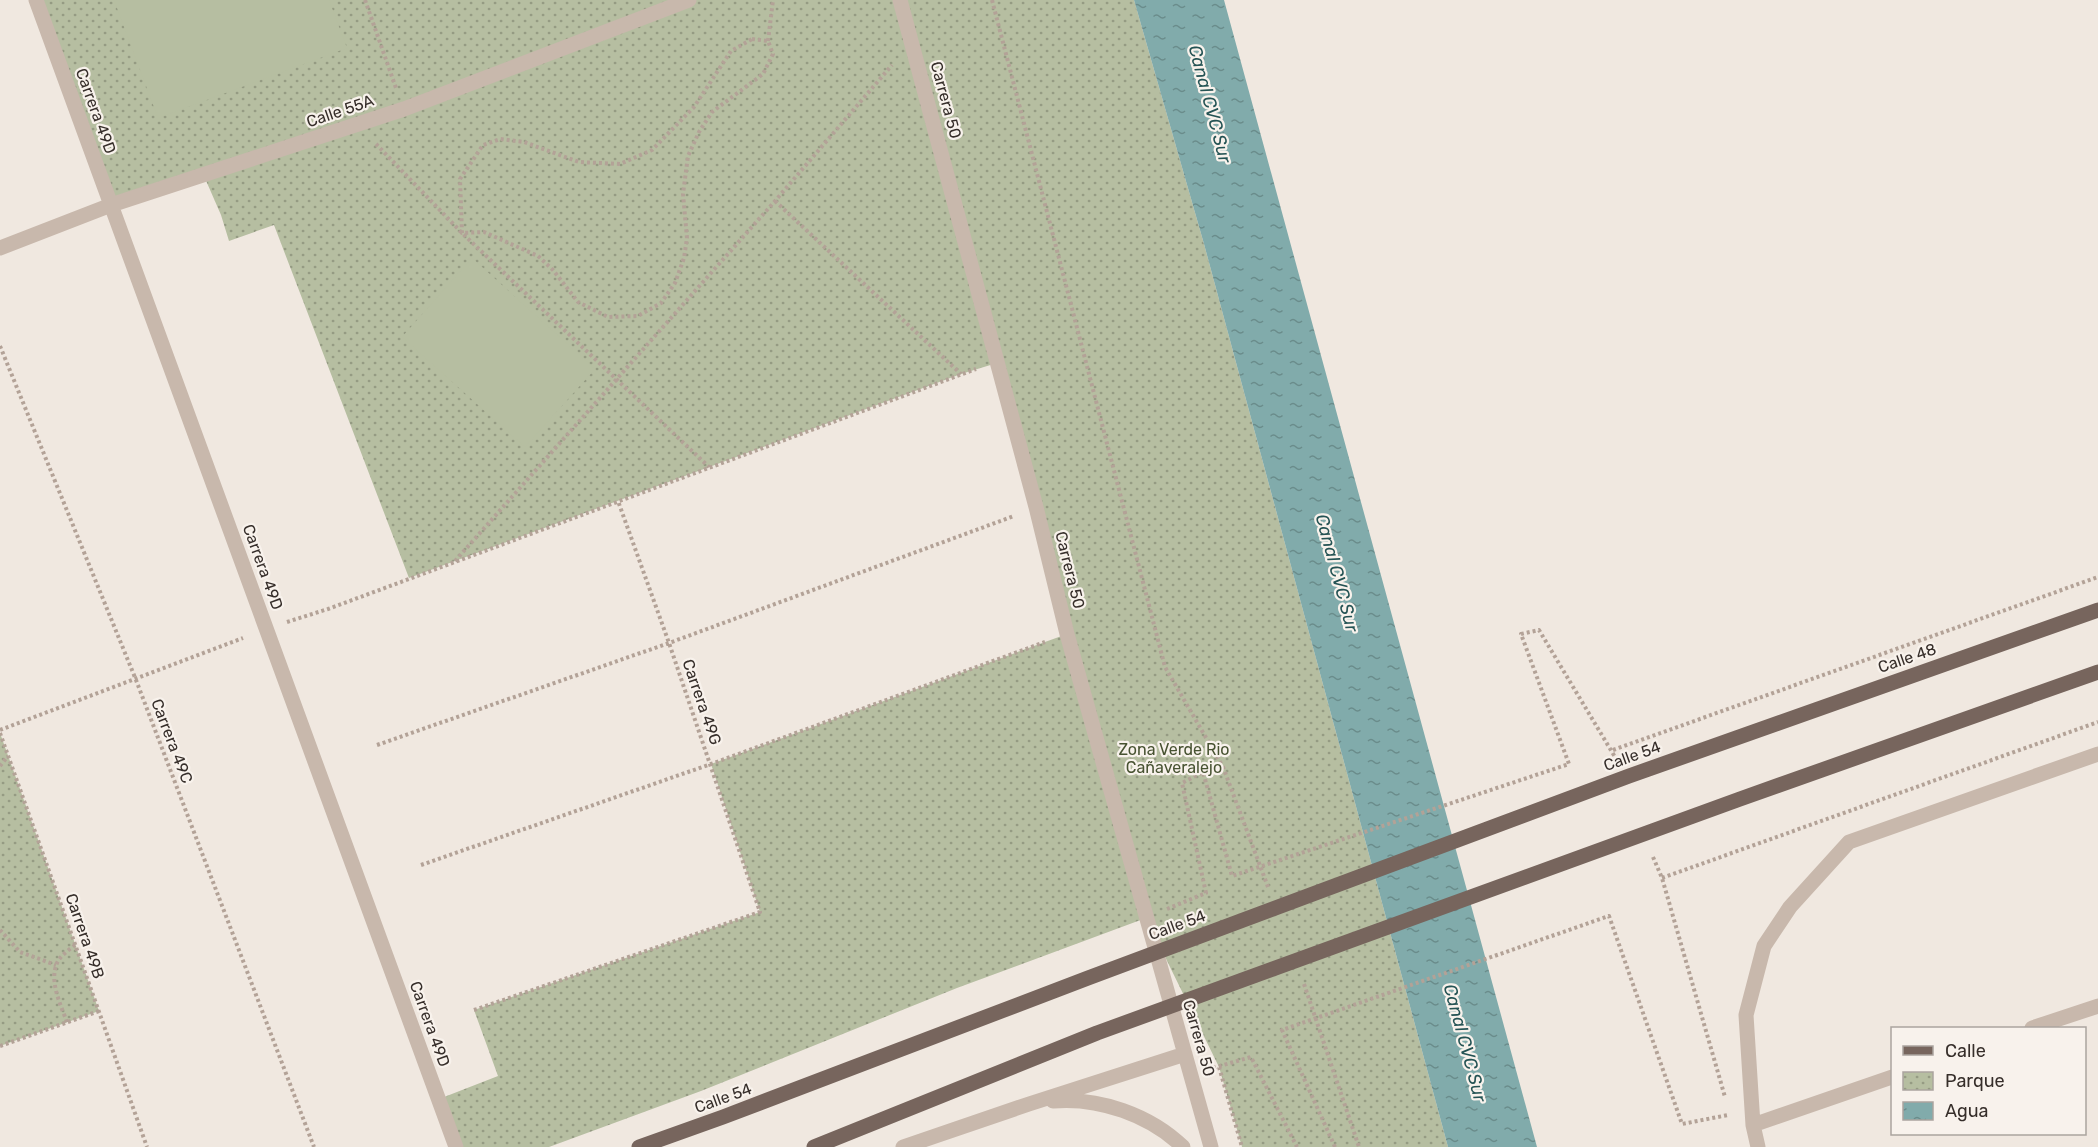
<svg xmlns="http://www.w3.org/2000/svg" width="2098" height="1147" font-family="Rubik,sans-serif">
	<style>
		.park { fill: url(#park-dots) }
		.garden { fill: #b6bea1 }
		.water { fill: url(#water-ripples) }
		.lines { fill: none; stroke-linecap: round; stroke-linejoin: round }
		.path { stroke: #b3a297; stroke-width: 4; stroke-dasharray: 3 3; stroke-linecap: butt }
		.minor { stroke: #c8b8ac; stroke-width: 15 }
		.major { stroke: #77655d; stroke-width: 15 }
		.labels { text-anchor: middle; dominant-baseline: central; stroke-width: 4.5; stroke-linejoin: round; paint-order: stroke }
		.street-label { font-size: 16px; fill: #362e2a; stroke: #f8f2ec }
		.park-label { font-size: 16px; fill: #475231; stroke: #f8f2ec }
		.water-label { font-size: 18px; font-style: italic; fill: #245354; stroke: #f8f2ec }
	</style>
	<defs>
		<pattern id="park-dots" width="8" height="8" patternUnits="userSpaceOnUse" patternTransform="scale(1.5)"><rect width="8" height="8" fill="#b6bea1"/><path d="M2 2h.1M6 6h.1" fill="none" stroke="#959b83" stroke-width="1.8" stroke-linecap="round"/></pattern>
		<pattern id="water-ripples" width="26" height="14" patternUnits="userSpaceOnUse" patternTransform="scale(1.5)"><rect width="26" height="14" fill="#81abab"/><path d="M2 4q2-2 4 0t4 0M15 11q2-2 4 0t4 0" fill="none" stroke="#6a8c8b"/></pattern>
	</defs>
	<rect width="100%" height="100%" fill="#f0e8e0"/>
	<path class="park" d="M36,0h1098l70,244 244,903h-206l-23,-80 -73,-149 -189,70 -256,103 -152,56h-93l-17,-48 59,-23 -24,-66 286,-98 -49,-148 356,-130 -70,-271 -36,11 -552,204 -135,-353 -45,16 -8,-26 -17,-39 -93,29z
		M0,733l99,278 -99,35z"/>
	<path class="garden" d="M114,0h215l18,48 -189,70z
		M472,258l123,111 -70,78 -123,-110z"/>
	<path class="water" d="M1134,0h90l313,1147h-89l-244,-903z"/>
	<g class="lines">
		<path class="path" d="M365,0l31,88
			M992,0l173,667 58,100 45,120
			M752,39l16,2 5,13 -10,20 -51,38 -13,20 -11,24 -5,38 4,44 -3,20 -9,25 -14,20 -23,13 -30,1 -30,-15 -25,-32 -15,-14 -54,-24 -22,1 -2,-54 23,-34 17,-6 24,3 55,20 41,2 32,-14 42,-43 37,-56z
			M768,41l5,-41
			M376,144l86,89 247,234
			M775,201l186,173
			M0,346l136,334 178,467
			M455,561l320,-360 117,-136
			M287,622l41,-13 648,-240
			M0,730l243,-92
			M0,733l147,414
			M377,745l292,-102 345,-127
			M1613,750l485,-173
			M0,766l8,-10
			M1653,857l9,21 63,219
			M421,865l290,-101 334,-122
			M1662,878l436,-156
			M1167,909l39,-16 -24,-110 21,-11 29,104 337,-112 -48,-130 18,-4 76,127
			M0,930l20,22 36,13
			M1304,984l55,163
			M474,1010l286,-98 -91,-269 -51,-142
			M67,1022c-6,-16 -17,-39 -11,-56 2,-9 13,-16 19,-21
			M0,1046l99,-35
			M1219,1067l23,80
			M1213,1068l38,-11 46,90
			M1335,1147l-53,-117 327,-114 73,208 46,-9"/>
		<path class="minor" d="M36,0l420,1147
			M900,0l136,507 31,127 144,513
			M0,248l111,-43 293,-96 285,-109
			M2032,1028l66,-22
			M1053,1101c46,-4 97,14 130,46
			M1753,1125l139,-48
			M903,1147l126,-43 156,-50
			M1758,1147l-5,-22 -7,-110 18,-69 26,-39 59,-65 249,-88"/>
		<path class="major" d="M639,1147l84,-30 365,-139 541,-202 469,-166
			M814,1147l283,-114 643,-234 358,-127"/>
	</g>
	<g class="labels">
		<g class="street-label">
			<text transform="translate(946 100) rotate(75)">Carrera 50</text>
			<text transform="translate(96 111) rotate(70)">Carrera 49D</text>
			<text transform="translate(340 111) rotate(-19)">Calle 55A</text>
			<text transform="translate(263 567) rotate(70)">Carrera 49D</text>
			<text transform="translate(1070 570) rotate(76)">Carrera 50</text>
			<text transform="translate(1907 658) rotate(-19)">Calle 48</text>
			<text transform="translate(702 702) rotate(71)">Carrera 49G</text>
			<text transform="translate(172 741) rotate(69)">Carrera 49C</text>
			<text transform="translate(1632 756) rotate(-20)">Calle 54</text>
			<text transform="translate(1177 925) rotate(-20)">Calle 54</text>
			<text transform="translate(85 936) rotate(71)">Carrera 49B</text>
			<text transform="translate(430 1024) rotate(70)">Carrera 49D</text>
			<text transform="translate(1199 1038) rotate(74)">Carrera 50</text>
			<text transform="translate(723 1098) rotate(-20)">Calle 54</text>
		</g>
		<g class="park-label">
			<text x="1174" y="749">Zona Verde Rio<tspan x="1174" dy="18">Cañaveralejo</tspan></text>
		</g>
		<g class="water-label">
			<text transform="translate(1210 104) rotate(75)">Canal CVC Sur</text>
			<text transform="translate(1337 573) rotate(75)">Canal CVC Sur</text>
			<text transform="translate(1465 1043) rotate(75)">Canal CVC Sur</text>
		</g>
	</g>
	<rect x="1891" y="1027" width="195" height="108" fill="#f8f2ec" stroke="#aaa49e" stroke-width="1.5"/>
	<rect x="1903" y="1046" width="30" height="9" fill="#77655d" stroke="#aaa49e" stroke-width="1.5"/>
	<text x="1945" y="1057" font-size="18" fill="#362e2a">Calle</text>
	<rect x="1903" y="1072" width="30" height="18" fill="url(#park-dots)" stroke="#aaa49e" stroke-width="1.5"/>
	<text x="1945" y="1087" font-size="18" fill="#362e2a">Parque</text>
	<rect x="1903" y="1102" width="30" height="18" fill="url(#water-ripples)" stroke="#aaa49e" stroke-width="1.5"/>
	<text x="1945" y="1117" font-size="18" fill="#362e2a">Agua</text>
</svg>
